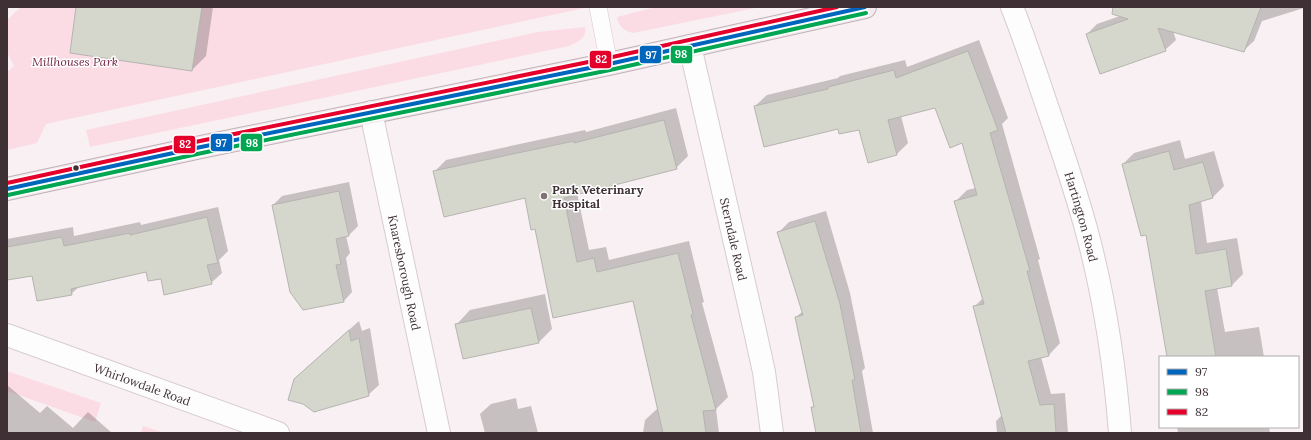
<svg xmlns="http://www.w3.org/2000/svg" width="1311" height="440" font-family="Lora,serif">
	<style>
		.green { fill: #fbdce4 }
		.shadow { fill: #0003 }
		.building { fill: #d5d7cd; stroke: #b5b4b0 }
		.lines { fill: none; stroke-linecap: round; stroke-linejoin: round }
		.lane-casing { stroke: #d7cccf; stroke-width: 18 }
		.street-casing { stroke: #d7cccf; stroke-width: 24 }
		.primary-casing { stroke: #c2b1b7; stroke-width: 24 }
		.lane { stroke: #fefdfd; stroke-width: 17 }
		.street { stroke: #fefdfd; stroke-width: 22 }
		.primary { stroke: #f2ebed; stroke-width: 22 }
		.bus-1-casing { stroke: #fff; stroke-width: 7 }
		.bus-2-casing { stroke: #fff; stroke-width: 7 }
		.bus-3-casing { stroke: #fff; stroke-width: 7 }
		.bus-1 { stroke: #0065bd; stroke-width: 4 }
		.bus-2 { stroke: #00a651; stroke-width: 4 }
		.bus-3 { stroke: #e4002b; stroke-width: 4 }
		.bus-dot { fill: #3e3034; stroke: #fff; stroke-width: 1.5 }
		.poi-dot { fill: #7f7376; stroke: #fff; stroke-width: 1.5 }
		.labels { text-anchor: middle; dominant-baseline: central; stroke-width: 3; stroke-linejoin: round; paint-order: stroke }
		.park-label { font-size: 12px; font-style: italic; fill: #752746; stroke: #fff }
		.poi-label { font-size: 12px; font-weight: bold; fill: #3e3034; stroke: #fff; text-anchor: start }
		.street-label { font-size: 12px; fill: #3e3034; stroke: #fff }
		.line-badge { stroke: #fff; stroke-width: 1.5 }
		.badge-label { font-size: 11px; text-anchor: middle; font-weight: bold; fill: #fff }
	</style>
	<rect width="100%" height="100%" fill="#f8f0f2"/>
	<path class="green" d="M21,7h568l-543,117 -9,19 -30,7v-78l7,-6 -7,-14v-32z
		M656,7h104l-127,26c-9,-2 -15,-7 -16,-16z
		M585,27c2,11 -7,15 -16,19l-479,101 -4,-17 452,-98z
		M7,371l94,32 -6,19 -88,-31z
		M143,426l21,7h-23z"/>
	<path class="shadow" d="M77,7h136l-7,49 -14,14z
		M1146,7h158v1l-42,13 -8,20 -11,10 -70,-20 3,9 -11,10 -78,-16 10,-10z
		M979,40l29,78 -6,6 38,135 -2,1 22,83 -11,12 -8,2 10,37 14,-1 3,40h-71l-1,-12 6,-6 -28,-108 9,-9 -28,-96 12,-12 9,-2 -14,-46 -27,-35 -34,9 7,27 -11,11 -37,-26h-21l-84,-22 12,-11 71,-17 2,-2 65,-16 2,7z
		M676,108l12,48 -12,12 -99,25 12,57 17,-3 3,13 80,-19 15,61 -2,1 26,94 -12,12 3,24h-76l2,-13 13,-12 -25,-108 -79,16 -18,-88 -11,-31 -91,-25 12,-12 139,-30 1,2z
		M1180,140l5,19 29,-8 10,35 -11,11 -12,4 6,42 30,-5 6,36 -12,12 -14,2 8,44 34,-5 5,30h-96l-21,-124 -24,-69 11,-11z
		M349,182l9,44 -9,9 -3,1 4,17 -4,5 6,34 -9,10 -70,-97 9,-9z
		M218,207l10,44 -9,9 3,13 -11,10 -50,-6 -14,-6 -67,15 -9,8 -38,-20 -26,5v-40l66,-12 1,9 66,-14 1,3z
		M826,211l24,82 15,75 -3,3 11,62h-56l-5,-25 2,-2 -18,-89 7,-6 -25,-78 11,-11z
		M545,294l7,35 -14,14 -81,-19 13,-14z
		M359,321l3,10 8,-3 9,57 -11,10 -74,-16z
		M7,385l33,28 7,-7 26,22 15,-16 24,21h-105z
		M516,398l2,11 13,-3 7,27h-53l-5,-19 11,-10z
		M1177,427h92l1,6h-92z"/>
	<path class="building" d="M76,7h126l-10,64 -122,-18z
		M1113,7h148l-17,45 -86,-24 8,23 -66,23 -14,-40 42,-15 -16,-5z
		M968,51l30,79 -8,3 40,138h-3l22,85 -21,5 12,44 14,-1 2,29h-50l-33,-127 11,-2 -30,-103 23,-6 -15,-52 -12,5 -15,-40 -47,12 9,35 -29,8 -9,-33 -20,4 -1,-5 -74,18 -10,-41 74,-17v-2l66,-17 2,8z
		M664,120l13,49 -113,29 13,64 17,-4 3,14 81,-19 15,61 -2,1 25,95 -13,1 3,22h-43l-30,-132 -80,17 -18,-89 -4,1 -6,-32 -81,19 -11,-46 141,-30v2z
		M1169,151l5,19 29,-8 10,36 -24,7 7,49 30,-5 6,37 -27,5 11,66h-49l-21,-122 -5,1 -19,-72z
		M339,191l10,45 -13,3 5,25 -5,1 8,37 -41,8 -13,-18 -18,-87z
		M207,217l11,46 -11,2 5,19 -48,11 -3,-16 -13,2 -2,-9 -75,17 1,6 -35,6 -5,-25 -25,4v-33l55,-10 2,9 66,-13v2z
		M815,221l25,83 15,76h-3l9,53h-45l-5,-26h3l-19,-90 8,-2 -26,-83z
		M531,308l8,35 -76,16 -8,-35z
		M349,330l2,11 8,-3 10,58 -55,16 -11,-8 -15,-4 6,-21z"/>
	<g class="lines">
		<g class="lane-casing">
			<path id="lane" d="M598,7l11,57"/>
		</g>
		<g class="street-casing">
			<g id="street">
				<path id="s1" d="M1012,7c14,35 25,70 37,105 14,41 28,82 39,124 17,65 27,131 32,197"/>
				<path id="s2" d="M690,46l65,285 9,41 8,61"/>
				<path id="s3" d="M371,112l68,321"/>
				<path id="s4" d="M7,335l271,98"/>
			</g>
		</g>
		<g class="primary-casing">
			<path id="primary" d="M7,189l194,-42 408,-83 256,-57"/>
		</g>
		<use href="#lane" class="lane"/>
		<use href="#street" class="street"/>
		<use href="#primary" class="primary"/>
		<g class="bus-1-casing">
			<path id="bus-1" d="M7,189l194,-42 408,-83 256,-57"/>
		</g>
		<g class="bus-2-casing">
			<path id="bus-2" d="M8,195l194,-42 408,-83 256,-57"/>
		</g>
		<g class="bus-3-casing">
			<path id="bus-3" d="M7,183l193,-42 408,-83 229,-51"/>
		</g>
		<use href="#bus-1" class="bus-1"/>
		<use href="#bus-2" class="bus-2"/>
		<use href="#bus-3" class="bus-3"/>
	</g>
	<circle class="bus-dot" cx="76" cy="168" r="3.5"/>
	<circle class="poi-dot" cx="544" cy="196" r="4"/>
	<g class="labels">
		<g class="park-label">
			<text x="75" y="61">Millhouses Park</text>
		</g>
		<g class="poi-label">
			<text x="552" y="189">Park Veterinary<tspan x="552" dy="14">Hospital</tspan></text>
		</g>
		<g class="street-label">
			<text stroke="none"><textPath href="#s1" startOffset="221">Hartington Road</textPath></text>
			<text stroke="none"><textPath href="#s2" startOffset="198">Sterndale Road</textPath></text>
			<text stroke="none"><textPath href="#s3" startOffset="164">Knaresborough Road</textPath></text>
			<text stroke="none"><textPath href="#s4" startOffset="144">Whirlowdale Road</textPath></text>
		</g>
	</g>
	<g class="line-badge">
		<rect x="670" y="45" width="23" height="19" rx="4" fill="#00a651"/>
		<rect x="639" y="45" width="23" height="19" rx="4" fill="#0065bd"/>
		<rect x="589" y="50" width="23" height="19" rx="4" fill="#e4002b"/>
		<rect x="210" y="133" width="23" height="19" rx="4" fill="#0065bd"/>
		<rect x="240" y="133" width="23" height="19" rx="4" fill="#00a651"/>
		<rect x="173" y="135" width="23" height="19" rx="4" fill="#e4002b"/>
	</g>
	<g class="badge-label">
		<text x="681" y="58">98</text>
		<text x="651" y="59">97</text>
		<text x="601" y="63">82</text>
		<text x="221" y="147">97</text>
		<text x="252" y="147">98</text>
		<text x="185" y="148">82</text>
	</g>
	<rect width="1311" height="440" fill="none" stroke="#3e3034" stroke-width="16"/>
	<rect x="1159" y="356" width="140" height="72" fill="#ffffff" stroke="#b2acae"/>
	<rect x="1167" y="369" width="20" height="6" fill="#0065bd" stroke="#b2acae"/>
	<text x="1195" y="376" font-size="12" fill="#3e3034">97</text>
	<rect x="1167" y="389" width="20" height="6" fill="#00a651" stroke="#b2acae"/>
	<text x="1195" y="396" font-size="12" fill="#3e3034">98</text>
	<rect x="1167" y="409" width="20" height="6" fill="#e4002b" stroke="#b2acae"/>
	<text x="1195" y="416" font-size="12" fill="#3e3034">82</text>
</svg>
